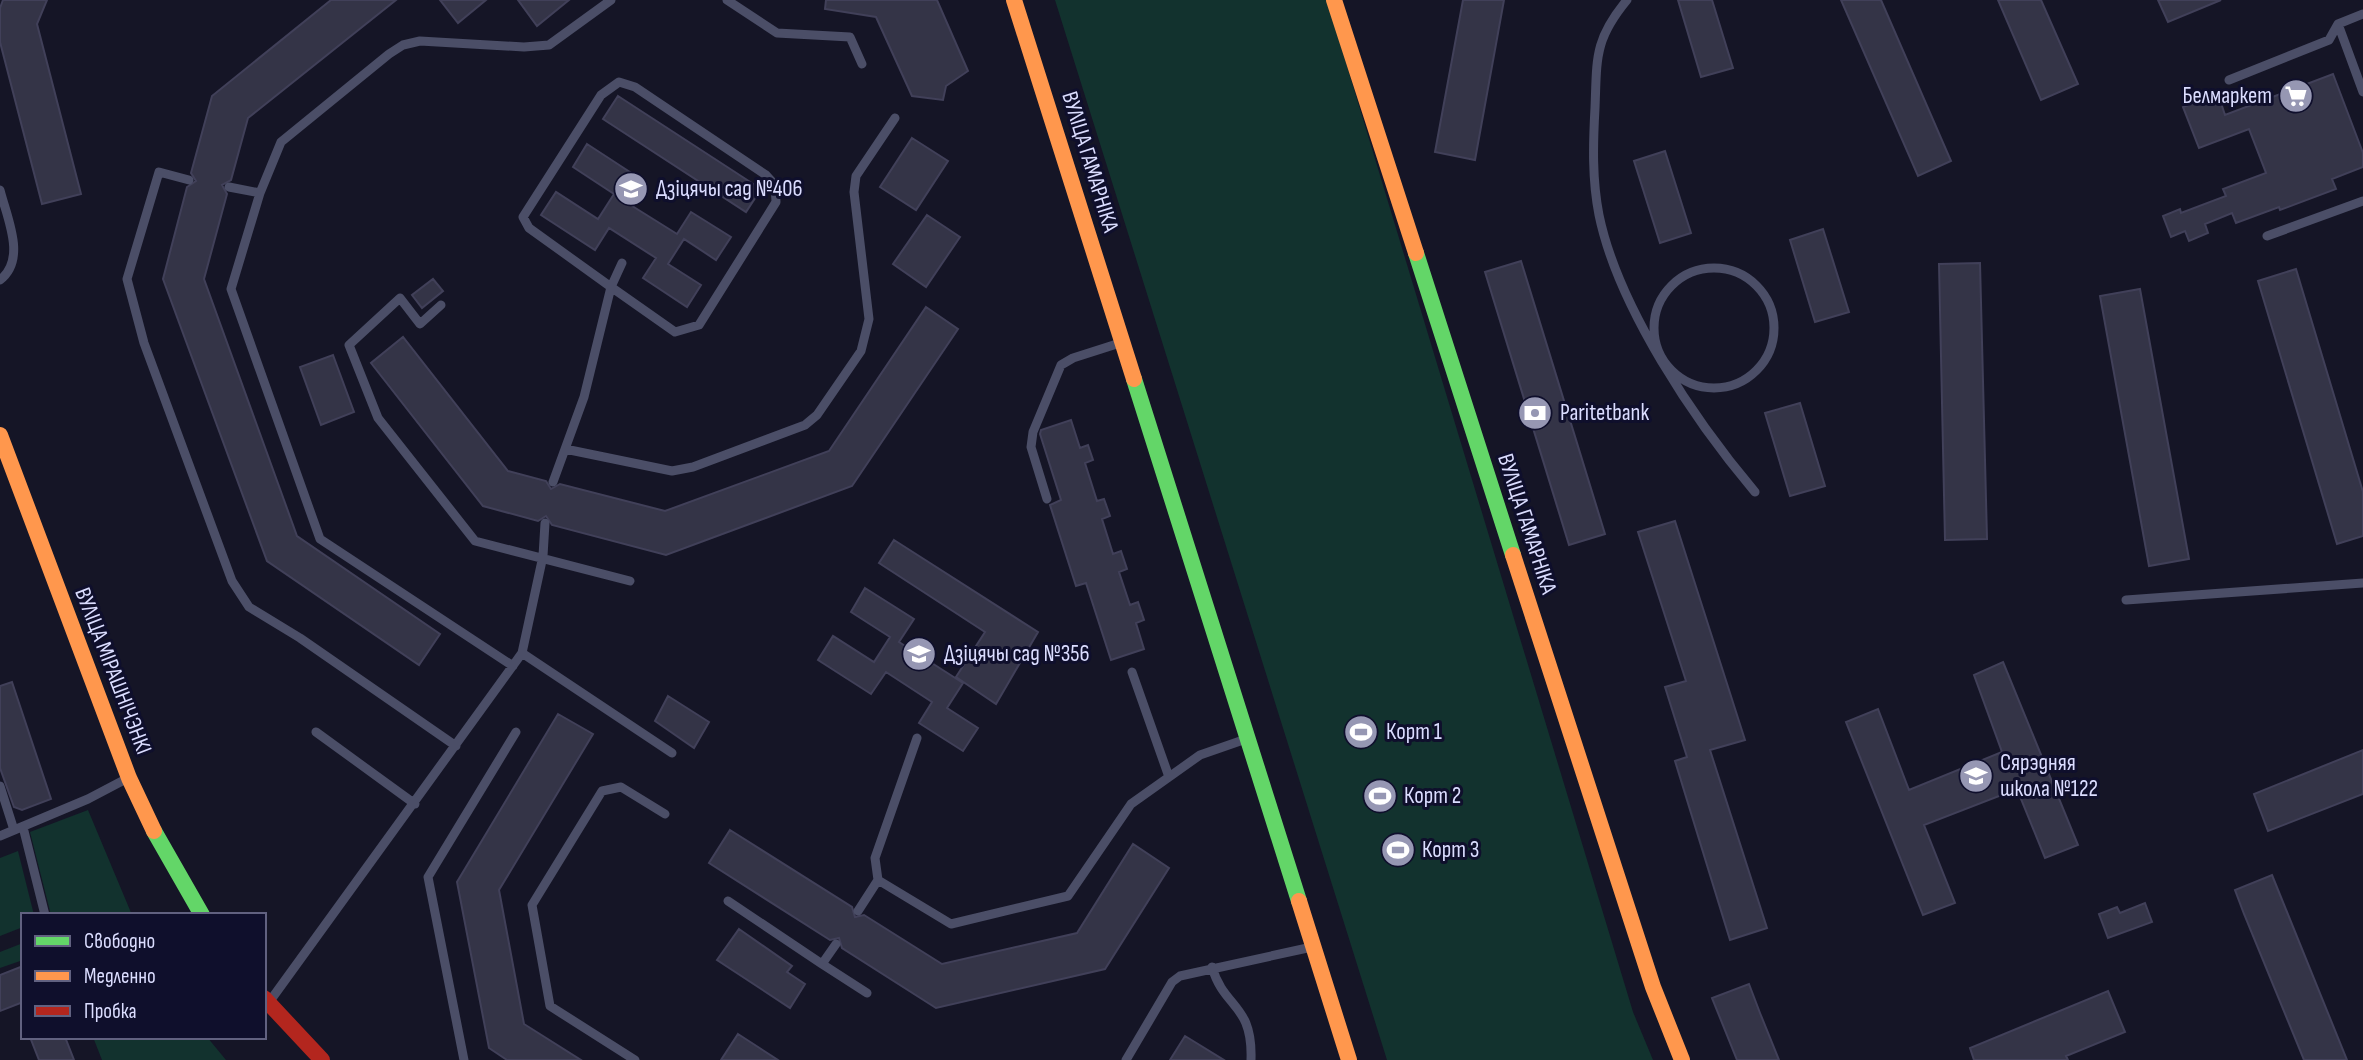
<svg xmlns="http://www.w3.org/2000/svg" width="2363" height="1060" font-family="'Sofia Sans Condensed',sans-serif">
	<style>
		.green { fill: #12322e }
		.building { fill: #343447; stroke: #414059; stroke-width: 2 }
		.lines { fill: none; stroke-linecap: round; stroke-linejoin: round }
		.lane { stroke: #4b4e67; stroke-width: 9 }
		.fast { stroke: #63d668; stroke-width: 16 }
		.slow { stroke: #ff974d; stroke-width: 16 }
		.jam { stroke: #b3261e; stroke-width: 16 }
		.labels { text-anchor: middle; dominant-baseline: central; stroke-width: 6; stroke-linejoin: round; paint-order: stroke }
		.poi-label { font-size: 23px; fill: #dbddff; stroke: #0f0f2c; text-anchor: start }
		.street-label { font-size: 23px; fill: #dbddff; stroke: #0f0f2c }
	</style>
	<rect width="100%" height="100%" fill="#151526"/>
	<path class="green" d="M1055,0h272l306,1012 20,48h-266z
		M88,810l44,105h-81l-21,-83z
		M18,851l16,64h-11v12l-23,9v-78z
		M23,943v17l-23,8v-16z
		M93,1037h114l19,23h-124z"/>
	<path class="building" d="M3,0h44l-10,24 44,170 -39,10 -42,-162v-34z
		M331,0h65l-148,118 -17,62 -9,5 5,9 -23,85 93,257 143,98 -21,31 -152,-104 -104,-282 24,-92 9,-6 -5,-8 21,-77z
		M440,0h46l-28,23z
		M518,0h51l-32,26z
		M826,0h111l31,71 -22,15 -3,14 -31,-4 -36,-79 -51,-8z
		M1463,0h41l-29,160 -40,-8z
		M1678,0h34l21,68 -32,9z
		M1841,0h40l70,161 -33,15z
		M1998,0h43l37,84 -37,16z
		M2158,0h63l-53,22z
		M2333,74l30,79v14l-31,12 4,10 -56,21 -1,-3 -43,16 -4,-10 -27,11 3,9 -19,8 -4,-10 -14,6 -8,-21 17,-7 1,4 45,-17 -3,-7 43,-16 -17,-44 -50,19 -16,-41 35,-13 7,21z
		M618,96l143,93 -15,23 -143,-93z
		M912,138l36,23 -32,49 -36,-23z
		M587,144l49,32 -15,23 56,35 14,-22 40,25 -15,23 -32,-21 -16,25 33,21 -14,22 -44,-29 13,-20 -47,-30 -14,22 -54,-35 15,-23 42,27 16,-25 -41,-27z
		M1665,151l26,82 -31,10 -26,-82z
		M927,215l33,22 -34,50 -33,-23z
		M1823,229l26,83 -34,10 -25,-82z
		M1521,261l84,273 -36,11 -84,-273z
		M1980,263l7,276 -42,1 -6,-276z
		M2296,269l67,223v44l-26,8 -79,-263z
		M433,279l10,12 -21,17 -10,-13z
		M2140,289l49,270 -40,7 -49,-270z
		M926,307l32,22 -106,157 -186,69 -114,-30 -6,-9 -8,5 -55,-15 -112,-143 32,-26 105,134 38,10 5,8 9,-5 105,27 164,-60z
		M333,355l21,57 -33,13 -21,-58z
		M1800,403l25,83 -35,10 -25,-83z
		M1071,420l9,28 8,-3 5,15 -8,3 12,38 7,-2 6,17 -8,3 11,35 8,-3 6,18 -8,3 11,33 8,-3 6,18 -8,3 8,26 -33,11 -25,-77 -10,3 -26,-81 11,-5 -21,-66 1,-4z
		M1675,521l70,219 -35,10 57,178 -37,12 -55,-179 12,-4 -22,-70 21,-6 -48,-149z
		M894,540l144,92 -42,72 -40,-27 29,-45 -106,-69z
		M865,588l49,31 -15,23 64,41 -16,25 31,20 -15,23 -44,-28 13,-21 -46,-30 -15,22 -53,-34 15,-24 41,26 16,-25 -39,-25z
		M2003,662l75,183 -33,13 -28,-69 -93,36 31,78 -32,12 -77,-193 32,-13 31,81 93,-38 -28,-77z
		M12,682l39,117 -29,11 -8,-3 -14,-39v-82z
		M668,696l41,26 -15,26 -39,-27z
		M558,714l35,20 -94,156 25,134 57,36h-74l-18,-12 -32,-166z
		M2363,750v44l-95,37 -14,-37z
		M730,830l122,77 3,10 9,-2 78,49 135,-31 56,-89 36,24 -64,101 -169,39 -94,-60 -3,-10 -9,2 -121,-77z
		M2272,875l75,185h-43l-60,-146 -9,-24z
		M2145,903l7,19 -44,16 -9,-24 18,-7 3,6z
		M739,929l53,37 -5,6 18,12 -15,24 -73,-48z
		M23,966v36l-23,9v-36z
		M1749,984l11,29 19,47h-42l-25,-62z
		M2108,991l17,41 -59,24 2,4h-94l-4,-12z
		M738,1034l40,26h-57z
		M1185,1036l39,24h-54z
		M30,1037h35l9,23h-35z"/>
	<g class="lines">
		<path class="lane" d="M727,0l50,33 73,4 12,27
			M1627,0c-33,40 -30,58 -32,108 -2,36 -3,71 4,107 19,92 96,206 156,277
			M2338,24l25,68
			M2229,80l100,-40 9,-16 25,-10
			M189,180l-30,-8 -32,107 17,64 88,238 17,26 51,31 156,108
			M229,187l31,6
			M0,190c7,28 27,69 0,90
			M2267,236l96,-35
			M1654 328a60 60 0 1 1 120 0a60 60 0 1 1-120 0Z
			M441,305l-21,19 -20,-26 -51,47 29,73 97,123 155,40
			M565,449l107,22 21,-4 112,-42 12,-10 44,-64 8,-32 -15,-127 2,-16 39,-58
			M553,482l31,-85 27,-110 -82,-59 -6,-11 78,-122 18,-13 16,5 131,88 9,10 1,17 -77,123 -24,7 -64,-45 11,-24
			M1047,499l-16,-52 2,-15 28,-67 12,-7 47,-15
			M2126,600l237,-17
			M522,653l150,100
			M513,666l-193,-127 -89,-250 29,-96 21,-51 108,-88 14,-9 17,-4 104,6 25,-2 62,-45
			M1132,672l37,105
			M316,732l99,72
			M0,786l14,44
			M23,827l22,88
			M0,836l88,-37 38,-20
			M878,880l73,44 117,-28 63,-92 69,-49 46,-16
			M728,901l94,63 14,-20
			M858,911l20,-31 -3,-22 42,-120
			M822,964l45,29
			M1212,967c12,42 41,36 39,93
			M270,1001l252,-348 21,-97 2,-33
			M464,1060l-36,-183 88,-145
			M635,1060l-85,-54 -18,-101 70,-114 19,-4 44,27
			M1126,1060l46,-78 8,-6 132,-29"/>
		<path class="fast" d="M1416,253l97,302
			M1134,379l165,522
			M154,831l48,84"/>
		<path class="slow" d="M1014,0l120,379
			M1334,0l82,253
			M0,435l129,343 25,53
			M1513,555l140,432 29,73
			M1299,901l50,159"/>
		<path class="jam" d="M264,998l58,62"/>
	</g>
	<defs>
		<g id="supermarket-disc" transform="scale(1.75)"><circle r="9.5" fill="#9697b3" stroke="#0f0f2c"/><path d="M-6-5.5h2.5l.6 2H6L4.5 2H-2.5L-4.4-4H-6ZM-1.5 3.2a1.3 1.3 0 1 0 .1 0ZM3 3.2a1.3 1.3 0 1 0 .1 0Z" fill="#fff"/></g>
		<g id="school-disc" transform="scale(1.75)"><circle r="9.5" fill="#9697b3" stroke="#0f0f2c"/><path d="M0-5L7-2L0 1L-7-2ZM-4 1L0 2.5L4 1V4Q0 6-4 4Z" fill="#fff"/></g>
		<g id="bank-disc" transform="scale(1.75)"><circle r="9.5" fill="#9697b3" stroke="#0f0f2c"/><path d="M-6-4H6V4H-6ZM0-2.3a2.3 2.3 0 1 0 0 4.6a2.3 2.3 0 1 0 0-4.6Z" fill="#fff"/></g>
		<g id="stadium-disc" transform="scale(1.75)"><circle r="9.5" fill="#9697b3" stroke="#0f0f2c"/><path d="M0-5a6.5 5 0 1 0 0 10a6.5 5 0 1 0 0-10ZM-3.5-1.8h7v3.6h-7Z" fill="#fff"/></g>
	</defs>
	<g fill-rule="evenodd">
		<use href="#supermarket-disc" x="2296" y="96"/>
		<use href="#school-disc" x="631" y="189"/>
		<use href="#bank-disc" x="1535" y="413"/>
		<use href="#school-disc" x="919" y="654"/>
		<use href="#stadium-disc" x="1361" y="732"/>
		<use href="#school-disc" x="1976" y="776"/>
		<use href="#stadium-disc" x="1380" y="796"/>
		<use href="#stadium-disc" x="1398" y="850"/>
	</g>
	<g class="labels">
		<g class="poi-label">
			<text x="2272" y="96" text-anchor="end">Белмаркет</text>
			<text x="656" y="189">Дзіцячы сад №406</text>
			<text x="1560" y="413">Paritetbank</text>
			<text x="944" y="654">Дзіцячы сад №356</text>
			<text x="1386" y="732">Корт 1</text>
			<text x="2000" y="763">Сярэдняя<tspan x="2000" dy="26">школа №122</tspan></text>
			<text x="1404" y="796">Корт 2</text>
			<text x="1422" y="850">Корт 3</text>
		</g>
		<g class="street-label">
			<text transform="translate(1090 162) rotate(73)">ВУЛІЦА ГАМАРНІКА</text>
			<text transform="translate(1527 524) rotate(72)">ВУЛІЦА ГАМАРНІКА</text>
			<text transform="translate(113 671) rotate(69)">ВУЛІЦА МІРАШНІЧЭНКІ</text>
		</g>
	</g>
	<rect x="21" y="913" width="245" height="126" fill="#0f0f2c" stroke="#616180" stroke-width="2"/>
	<rect x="35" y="936" width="35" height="10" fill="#63d668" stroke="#616180" stroke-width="2"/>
	<text x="84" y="948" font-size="21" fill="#dbddff">Свободно</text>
	<rect x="35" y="971" width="35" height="10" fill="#ff974d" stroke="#616180" stroke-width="2"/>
	<text x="84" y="983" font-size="21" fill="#dbddff">Медленно</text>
	<rect x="35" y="1006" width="35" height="10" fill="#b3261e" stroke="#616180" stroke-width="2"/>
	<text x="84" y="1018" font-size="21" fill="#dbddff">Пробка</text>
</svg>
